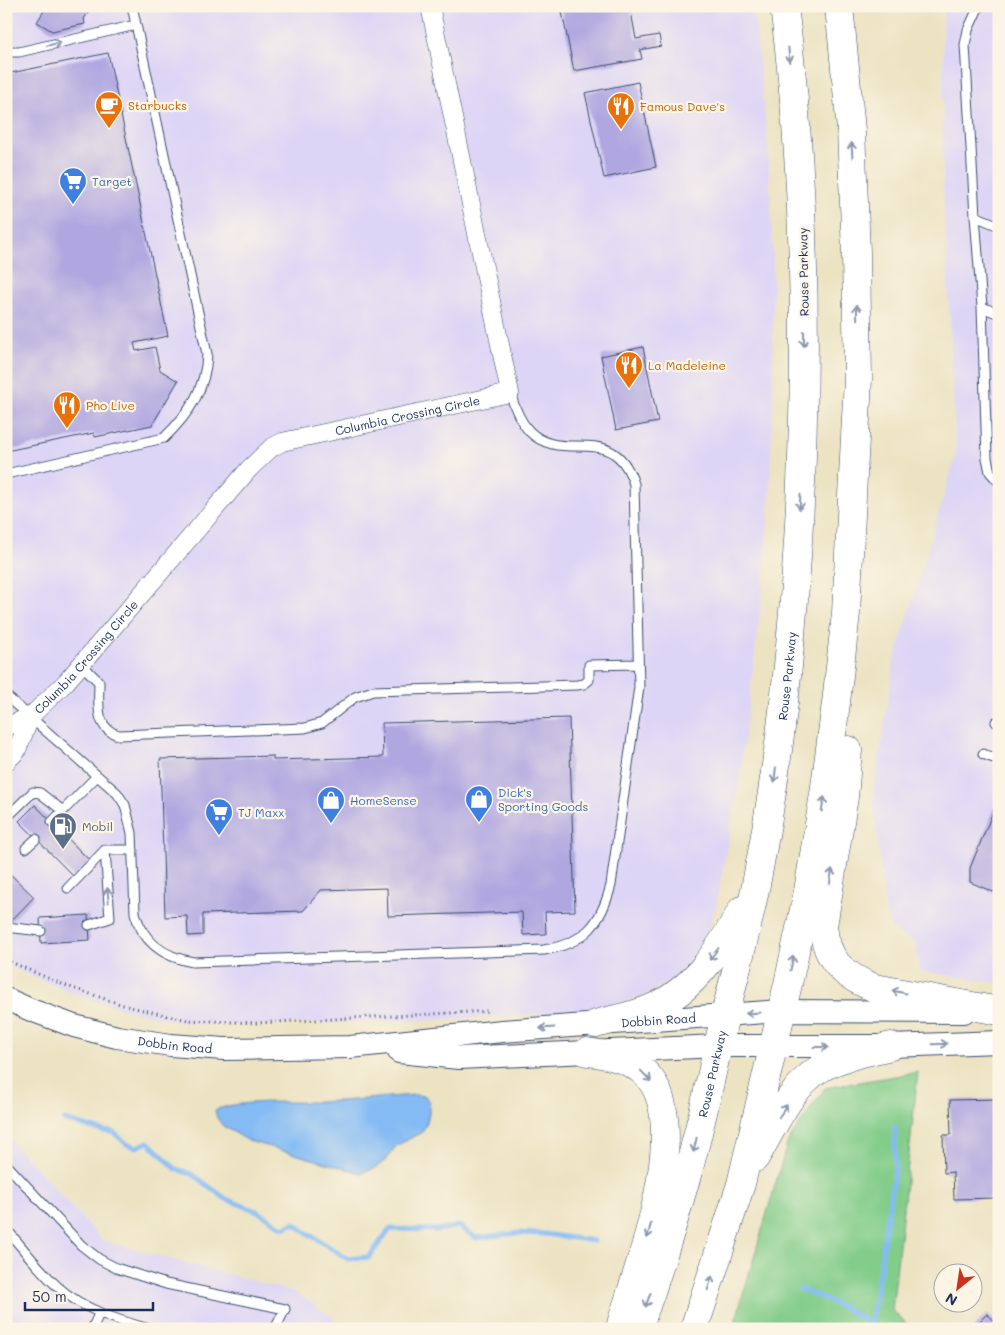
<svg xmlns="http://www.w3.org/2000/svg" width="1005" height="1335" font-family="Mali,sans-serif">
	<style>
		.built { fill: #ddd5f6 }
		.green { fill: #83cd8b; stroke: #4f7e74 }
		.water { fill: #84bbf4; stroke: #5075a9 }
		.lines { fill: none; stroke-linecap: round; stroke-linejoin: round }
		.stream { stroke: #84bbf4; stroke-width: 5 }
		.building { fill: #b0a7e1 }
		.service-casing { stroke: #3a4a6d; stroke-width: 11 }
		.minor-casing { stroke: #3a4a6d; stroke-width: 19 }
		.tertiary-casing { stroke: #3a4a6d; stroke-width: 24 }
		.primary-casing { stroke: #3a4a6d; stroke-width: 29 }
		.path { stroke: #3a4a6d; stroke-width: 3; stroke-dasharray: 1 4; stroke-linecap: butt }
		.service { stroke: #fff; stroke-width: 9 }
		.minor { stroke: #fff; stroke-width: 18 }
		.tertiary { stroke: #fff; stroke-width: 22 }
		.primary { stroke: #fff; stroke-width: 28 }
		.oneway { stroke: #8d97ae }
		.labels { text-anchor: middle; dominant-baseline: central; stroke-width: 4.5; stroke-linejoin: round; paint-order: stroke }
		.food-label { font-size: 12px; fill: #c56008; stroke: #fcf5e5; text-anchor: start }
		.shop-label { font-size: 12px; fill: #366cbe; stroke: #fcf5e5; text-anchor: start }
		.street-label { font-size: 12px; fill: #1b2f5e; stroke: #fcf5e5 }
		.service-label { font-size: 12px; fill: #4e5e75; stroke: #fcf5e5; text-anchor: start }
	</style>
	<rect width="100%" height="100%" fill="#fcf5e5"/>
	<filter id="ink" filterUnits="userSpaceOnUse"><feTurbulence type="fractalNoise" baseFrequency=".02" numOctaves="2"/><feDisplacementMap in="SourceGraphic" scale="10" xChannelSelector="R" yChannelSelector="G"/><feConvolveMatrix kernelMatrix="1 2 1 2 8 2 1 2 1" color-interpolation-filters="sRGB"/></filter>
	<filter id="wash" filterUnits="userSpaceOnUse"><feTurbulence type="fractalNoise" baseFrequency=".0096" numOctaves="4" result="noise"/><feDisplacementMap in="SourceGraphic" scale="20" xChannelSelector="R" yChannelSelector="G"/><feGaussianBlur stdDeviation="1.12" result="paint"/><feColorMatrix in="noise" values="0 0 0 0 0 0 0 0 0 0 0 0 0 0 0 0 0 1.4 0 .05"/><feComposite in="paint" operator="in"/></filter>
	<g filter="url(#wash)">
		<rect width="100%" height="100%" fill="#ece3c3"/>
		<path class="built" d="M6,6h747l15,137 5,115v124l-3,116 -8,99 -23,185 -24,129 -7,20 -10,18 -11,16 -14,14 -30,17 -30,9 -44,8 -114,6 -227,7 -50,-4 -51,-12 -44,-13 -41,-16 -36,-16z
			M943,6h56v977l-79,-12 -5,-29 -22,-12 -7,-15 -13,-120 21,-133 62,-207 -13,-270z
			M6,1135l97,106 192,51 37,25 11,12h-337z"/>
		<path class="green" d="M918,1072l-26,238 20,19h-179l55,-188 37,-53z"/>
		<path class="water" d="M415,1095l10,1 4,4 1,8 -3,14 -5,10 -26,14 -9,13 -13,10 -13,4 -112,-32 -26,-15 -6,-8 -2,-8c28,-11 73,-7 104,-8 32,-1 64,-5 96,-7z"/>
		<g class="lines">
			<path class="stream" d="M64,1120l39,11 10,1 14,12 10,3 11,-5 28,27 16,5 34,25 31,12 27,17 10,-5 10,8 44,28 21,-2 21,-28 47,1 22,-4 17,12 42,-5 27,1 49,7
				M800,1289l43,18 35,22
				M870,1323l10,-53 6,-48 6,-35 3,-20v-40"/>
		</g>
		<g id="blocks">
			<path class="building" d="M47,6h45l-8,13 1,5 -33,7 -15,-9z
				M563,6h67l6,33 23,-4 2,11 -21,4 2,9 -68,12 -13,-64z
				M108,53l60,283 -34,7 2,8 19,-4 5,23 18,11 -26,44 -57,12 -1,-4 -88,18v-377z
				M638,82l18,85 -52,11 -19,-85z
				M643,347l15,75 -42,8 -15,-74z
				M569,718l6,193 -30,1 1,22 -23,1 -1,-23 -134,4 -1,-28 -66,2 -18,21 -100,3v21l-15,1 -1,-20 -22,1 -5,-158 113,-3v4l110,-3 -1,-34z
				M35,805l55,56 -16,16 -55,-56z
				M995,807l4,1v78l-6,6 -23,-10v-14z
				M6,870l28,27 -24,25 -4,-4z
				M88,915l2,25 -49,3 -1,-25z
				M999,1099v99l-45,1 -1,-27 -9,1 -1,-38h8l-1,-35z
				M987,1314l12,11v4h-27z"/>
		</g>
	</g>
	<g filter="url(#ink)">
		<use href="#blocks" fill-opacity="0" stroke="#3a4a6d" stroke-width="1"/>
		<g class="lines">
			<g class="service-casing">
				<path id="service" d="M979,6l-11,24 -3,15 10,171 7,91 5,151 3,14 9,10
					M6,52h13l117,-27
					M975,216l24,10
					M982,307l17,7
					M6,474l158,-36c25,-24 42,-49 43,-84l-75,-348
					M81,664l18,18c0,20 -5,47 20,53l186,-7 17,-5 33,-26 18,-6 204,-6 7,-1 5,-4v-15l49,-1
					M6,696l111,97 8,12 7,28 3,80c8,30 29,44 58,49l351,-12c41,-7 57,-26 67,-65l28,-198 -5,-203c-21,-65 -70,-18 -105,-53 -10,-11 -15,-25 -19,-38
					M996,722l3,1
					M983,754l16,6
					M6,818l27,-26 7,1 23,18
					M52,822l45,-46
					M26,848l10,-9
					M68,888l37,-38h28
					M89,925l21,-7 -5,-68
					M6,927l35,4
					M6,1164l75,81 18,14 17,9 50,16 119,25 -10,20
					M6,1229c17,19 33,41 52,58 26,23 59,33 91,42
					M92,1329l7,-15"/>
			</g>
			<g class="minor-casing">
				<g id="minor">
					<path d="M6,727l25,-11"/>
					<path id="s1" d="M6,762l10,-10 15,-36 35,-34 183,-213 22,-21 11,-6 228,-49 -80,-387"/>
				</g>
			</g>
			<g class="tertiary-casing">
				<g id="tertiary">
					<path id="s2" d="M6,999l25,11 43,16 43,11 54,8 53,4 126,-2 152,-16 279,-20 183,1"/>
					<path d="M399,1052l60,6 259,-12h173l108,-4"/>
				</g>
			</g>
			<g class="primary-casing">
				<g id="primary">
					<path d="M848,750l-4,47 -21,129c3,34 20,50 52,62l124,23"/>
					<path d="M596,1024c18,-5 38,-8 56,-16 42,-18 68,-59 90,-98"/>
					<path d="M587,1052c22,3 42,6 59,22 48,48 -8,194 -25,250"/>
					<path d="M755,1158c17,-28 36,-73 66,-90 21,-12 47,-16 70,-22"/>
					<path id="s3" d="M638,1329c19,-53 36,-107 51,-161 13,-47 23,-96 34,-144 11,-48 25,-96 34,-145 27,-139 40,-280 45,-422 5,-150 1,-301 -18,-451"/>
					<path d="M694,1329l47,-145 47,-200 20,-93 16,-97 12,-91 10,-90 12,-234 -2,-126 -5,-123 -12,-124"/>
				</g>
			</g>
			<path class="path" d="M6,960l58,25 62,21 61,14 69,3 233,-12"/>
			<use href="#service" class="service"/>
			<use href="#minor" class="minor"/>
			<use href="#tertiary" class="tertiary"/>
			<use href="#primary" class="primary"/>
		</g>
		<defs><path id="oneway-shaft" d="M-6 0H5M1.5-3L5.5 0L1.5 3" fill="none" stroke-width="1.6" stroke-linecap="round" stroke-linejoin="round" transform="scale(1.25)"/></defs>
		<g class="oneway">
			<use href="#oneway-shaft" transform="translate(54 44) rotate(-13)"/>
			<use href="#oneway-shaft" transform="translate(789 55) rotate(85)"/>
			<use href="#oneway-shaft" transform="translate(852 150) rotate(-93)"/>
			<use href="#oneway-shaft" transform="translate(857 312) rotate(-91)"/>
			<use href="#oneway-shaft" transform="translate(804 339) rotate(90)"/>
			<use href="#oneway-shaft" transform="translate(800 502) rotate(93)"/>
			<use href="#oneway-shaft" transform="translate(775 775) rotate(97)"/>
			<use href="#oneway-shaft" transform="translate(823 804) rotate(-80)"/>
			<use href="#oneway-shaft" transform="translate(831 876) rotate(-81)"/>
			<use href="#oneway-shaft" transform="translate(108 895) rotate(-95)"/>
			<use href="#oneway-shaft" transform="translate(714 954) rotate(127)"/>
			<use href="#oneway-shaft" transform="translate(792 963) rotate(-78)"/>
			<use href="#oneway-shaft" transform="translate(899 992) rotate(-169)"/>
			<use href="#oneway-shaft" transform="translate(753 1013) rotate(176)"/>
			<use href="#oneway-shaft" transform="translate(547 1028) rotate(176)"/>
			<use href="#oneway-shaft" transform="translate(940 1044) rotate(-2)"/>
			<use href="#oneway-shaft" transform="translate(821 1047)"/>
			<use href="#oneway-shaft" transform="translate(646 1076) rotate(46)"/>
			<use href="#oneway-shaft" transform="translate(783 1111) rotate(-57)"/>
			<use href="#oneway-shaft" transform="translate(695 1145) rotate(103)"/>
			<use href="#oneway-shaft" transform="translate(649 1231) rotate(105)"/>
			<use href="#oneway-shaft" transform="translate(710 1283) rotate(-72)"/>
			<use href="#oneway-shaft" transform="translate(648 1300) rotate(110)"/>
		</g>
	</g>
	<defs>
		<g id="cafe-pin" transform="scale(1.4375)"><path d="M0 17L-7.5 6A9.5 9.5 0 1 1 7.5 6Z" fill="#e8710a" stroke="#fcf5e5"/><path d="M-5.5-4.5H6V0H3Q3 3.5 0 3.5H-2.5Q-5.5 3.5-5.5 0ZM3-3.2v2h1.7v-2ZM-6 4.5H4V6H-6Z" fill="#fff"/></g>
		<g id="restaurant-pin" transform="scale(1.4375)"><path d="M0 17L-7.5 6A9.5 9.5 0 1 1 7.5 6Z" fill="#e8710a" stroke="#fcf5e5"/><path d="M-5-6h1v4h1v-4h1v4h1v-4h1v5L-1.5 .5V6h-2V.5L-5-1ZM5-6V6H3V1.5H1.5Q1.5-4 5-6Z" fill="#fff"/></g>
		<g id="supermarket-pin" transform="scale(1.4375)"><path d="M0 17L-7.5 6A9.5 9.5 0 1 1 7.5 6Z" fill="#3f7fe0" stroke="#fcf5e5"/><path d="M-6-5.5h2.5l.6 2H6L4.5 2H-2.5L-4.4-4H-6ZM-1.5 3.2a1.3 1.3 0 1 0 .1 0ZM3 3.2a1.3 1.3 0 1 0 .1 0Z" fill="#fff"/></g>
		<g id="shop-pin" transform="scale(1.4375)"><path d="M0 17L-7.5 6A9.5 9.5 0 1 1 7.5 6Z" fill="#3f7fe0" stroke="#fcf5e5"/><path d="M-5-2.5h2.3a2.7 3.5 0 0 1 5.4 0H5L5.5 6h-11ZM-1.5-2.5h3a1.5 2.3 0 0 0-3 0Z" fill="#fff"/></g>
		<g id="fuel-pin" transform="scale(1.4375)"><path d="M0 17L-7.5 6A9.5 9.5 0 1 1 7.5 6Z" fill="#5c6f8a" stroke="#fcf5e5"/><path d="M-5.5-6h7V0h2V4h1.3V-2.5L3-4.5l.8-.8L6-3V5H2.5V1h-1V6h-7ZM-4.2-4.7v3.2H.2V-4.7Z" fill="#fff"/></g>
	</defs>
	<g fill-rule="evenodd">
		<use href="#cafe-pin" x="109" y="105"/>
		<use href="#restaurant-pin" x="621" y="106"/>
		<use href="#supermarket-pin" x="73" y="181"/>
		<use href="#restaurant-pin" x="629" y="365"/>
		<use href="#restaurant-pin" x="67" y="405"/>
		<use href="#shop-pin" x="479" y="799"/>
		<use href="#shop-pin" x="331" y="800"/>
		<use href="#supermarket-pin" x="219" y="812"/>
		<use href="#fuel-pin" x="63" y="826"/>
	</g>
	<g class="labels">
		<g class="food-label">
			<text x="128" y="105">Starbucks</text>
			<text x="640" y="106">Famous Dave's</text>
			<text x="648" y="365">La Madeleine</text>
			<text x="86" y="405">Pho Live</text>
		</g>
		<g class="shop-label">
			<text x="92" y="181">Target</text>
			<text x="498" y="792">Dick's<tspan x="498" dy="14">Sporting Goods</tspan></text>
			<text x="350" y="800">HomeSense</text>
			<text x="238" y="812">TJ Maxx</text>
		</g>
		<g class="street-label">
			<text transform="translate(803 272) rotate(-91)">Rouse Parkway</text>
			<text stroke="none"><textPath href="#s1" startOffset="554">Columbia Crossing Circle</textPath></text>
			<text stroke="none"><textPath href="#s1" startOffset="134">Columbia Crossing Circle</textPath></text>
			<text stroke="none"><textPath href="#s3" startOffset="671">Rouse Parkway</textPath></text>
			<text stroke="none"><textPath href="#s2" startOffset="661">Dobbin Road</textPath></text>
			<text stroke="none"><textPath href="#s2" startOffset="176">Dobbin Road</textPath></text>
			<text stroke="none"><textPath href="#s3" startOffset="266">Rouse Parkway</textPath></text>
		</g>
		<g class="service-label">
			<text x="82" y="826">Mobil</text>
		</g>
	</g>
	<rect width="1005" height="1335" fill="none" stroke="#fcf5e5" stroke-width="25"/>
	<g transform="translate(958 1288) rotate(210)"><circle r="24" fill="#fcf5e5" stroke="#a2a6af"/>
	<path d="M0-4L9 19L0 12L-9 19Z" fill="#c8321e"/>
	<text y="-8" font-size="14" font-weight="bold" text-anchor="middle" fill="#1b2f5e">N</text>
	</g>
	<path d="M25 1302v8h128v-8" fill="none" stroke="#1b2f5e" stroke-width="2.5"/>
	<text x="32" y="1302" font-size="15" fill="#1b2f5e" stroke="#fcf5e5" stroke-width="4" paint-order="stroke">50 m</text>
</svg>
